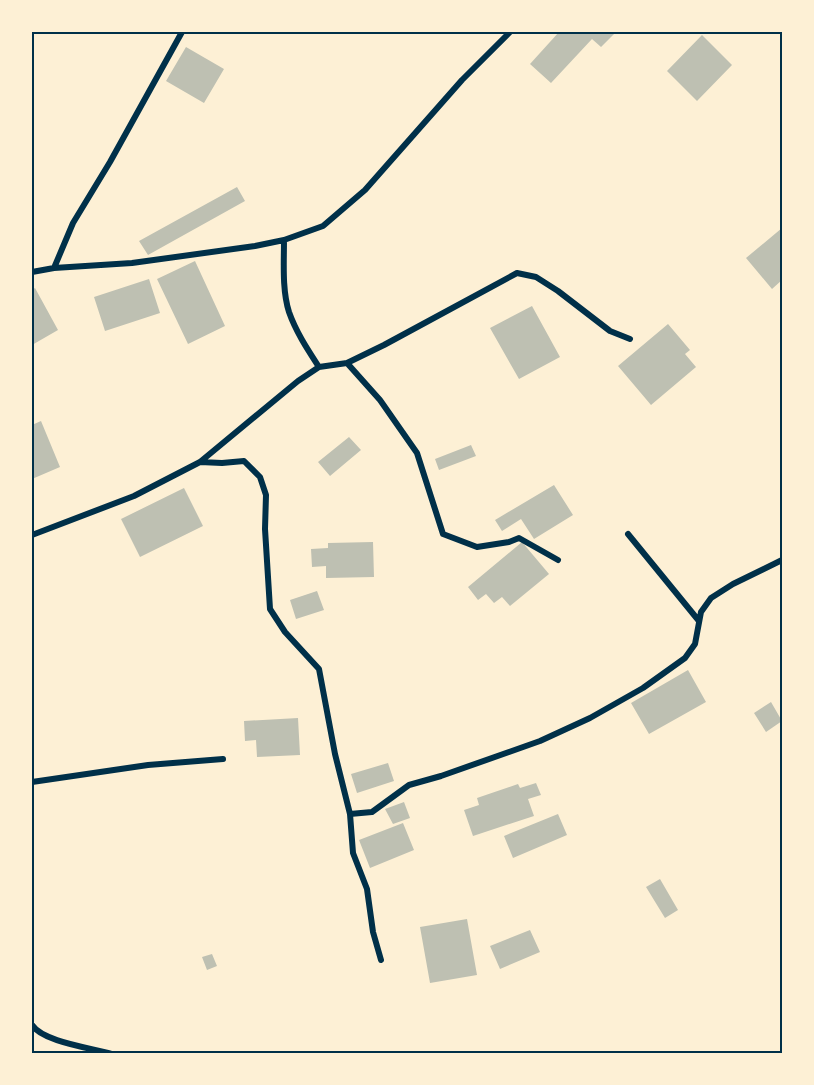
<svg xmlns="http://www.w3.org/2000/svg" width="814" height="1085" font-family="'Varela Round',sans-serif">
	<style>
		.building { fill: #bec0b2 }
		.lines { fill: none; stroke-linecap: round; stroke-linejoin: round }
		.minor { stroke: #003049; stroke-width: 6 }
		.neatline { fill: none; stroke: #003049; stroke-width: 2 }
	</style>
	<rect width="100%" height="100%" fill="#fdf0d5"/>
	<path class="building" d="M559,32h57l-15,15 -9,-8 -41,44 -21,-19z
		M702,35l30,30 -35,36 -30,-30z
		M186,47l38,22 -20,34 -38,-22z
		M237,187l8,14 -97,54 -9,-14z
		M782,228v52l-10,9 -26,-31z
		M195,261l30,65 -37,18 -31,-65z
		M149,279l11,34 -55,18 -11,-34z
		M35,288l23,42 -26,15v-55z
		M532,306l28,51 -41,22 -29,-51z
		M668,324l22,26 -5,4 11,13 -45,38 -33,-39z
		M41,421l19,46 -28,12v-54z
		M349,437l12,13 -31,26 -12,-14z
		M471,445l5,11 -37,14 -4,-11z
		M554,485l19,30 -39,24 -13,-20 -19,12 -7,-11z
		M184,488l19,38 -63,31 -19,-38z
		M373,542l1,35 -48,1v-12l-14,1 -1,-18 17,-1v-5z
		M522,542l27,32 -39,32 -8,-9 -8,6 -8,-9 -8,6 -10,-13z
		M317,591l7,19 -28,9 -6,-19z
		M688,670l18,32 -57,32 -18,-31z
		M771,702l11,19 -16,11 -12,-19z
		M298,718l2,37 -43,2 -1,-17 -11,1 -1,-20z
		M388,763l6,18 -37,12 -6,-19z
		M536,783l5,12 -13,4 6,17 -61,20 -9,-26 15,-5 -2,-7 41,-14 2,4z
		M404,802l6,16 -17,6 -8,-15z
		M558,814l9,21 -54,23 -9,-22z
		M403,823l11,27 -44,18 -11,-28z
		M660,879l18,31 -13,8 -19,-31z
		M467,919l10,56 -47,8 -10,-56z
		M530,930l10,22 -40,17 -10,-23z
		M212,954l5,12 -10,4 -5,-13z"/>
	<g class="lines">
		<path class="minor" d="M54,268l19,-45 37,-61 72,-130
			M32,272l22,-4 78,-5 123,-17 29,-6 39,-14 42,-36 97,-110 48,-48
			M347,363l33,37 37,53 26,81 34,13 32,-5 10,-4 39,22
			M319,367l28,-4 37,-18 133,-72 19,4 22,14 52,40 20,8
			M200,462l22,1 22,-2 16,16 6,18 -1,34 5,80 15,23 34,37 16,85 15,60
			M628,534l71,87
			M32,535l102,-39 66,-34 98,-81 21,-14c-11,-17 -23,-35 -30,-55 -7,-22 -5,-49 -5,-72
			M32,782l116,-17 75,-6
			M381,960l-8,-28 -6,-43 -14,-36 -3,-39 22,-2 37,-27 32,-9 99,-35 50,-23 53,-30 42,-30 10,-14 6,-32 10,-14 22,-14 49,-24
			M32,1025c11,17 60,23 80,29"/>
	</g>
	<rect width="814" height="1085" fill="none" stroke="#fdf0d5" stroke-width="66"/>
	<rect x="33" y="33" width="748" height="1019" class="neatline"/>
</svg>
